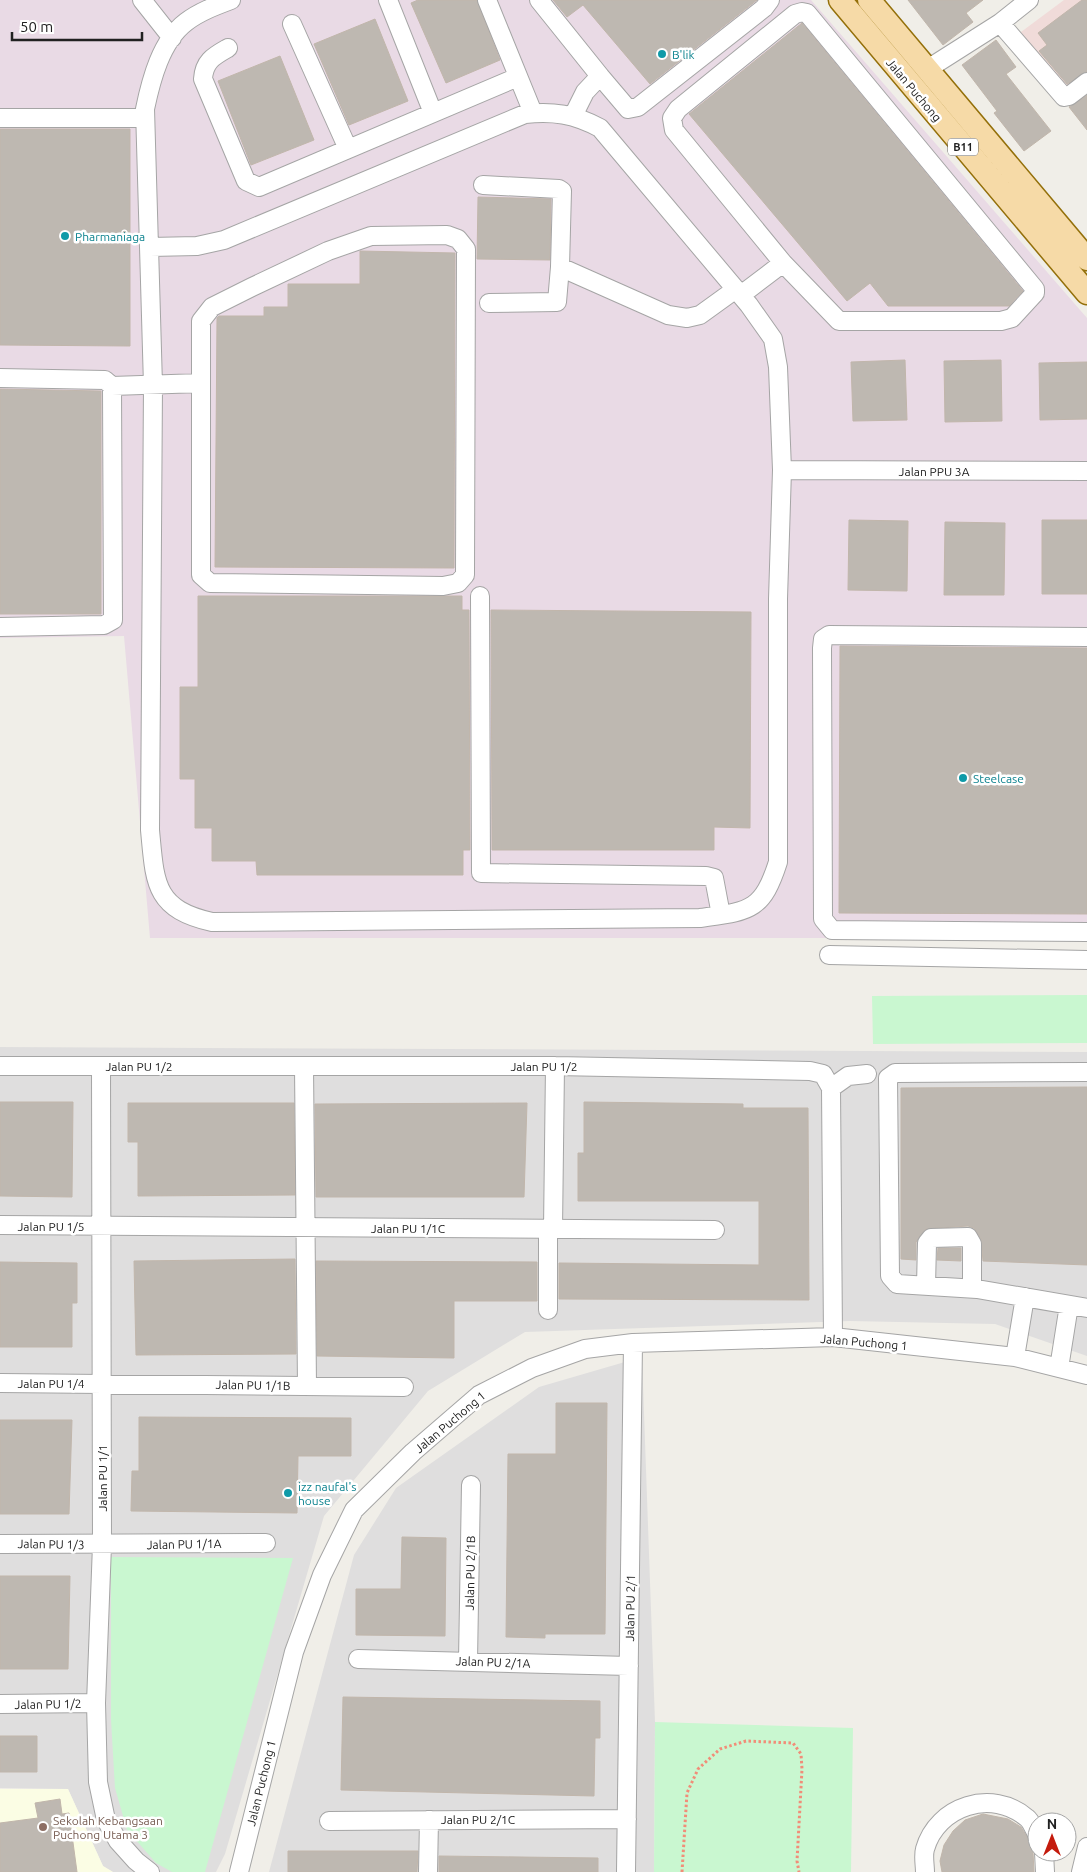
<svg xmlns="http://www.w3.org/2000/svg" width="1087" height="1872" font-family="Ubuntu,sans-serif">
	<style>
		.residential { fill: #dfdede }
		.commercial { fill: #f0dbd9 }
		.industrial { fill: #e9dae5 }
		.education { fill: #fbfde4 }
		.park { fill: #c9f7d0 }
		.building { fill: #beb8b1; stroke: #c1b6ab }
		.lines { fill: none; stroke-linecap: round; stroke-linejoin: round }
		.minor-casing { stroke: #a5a5a5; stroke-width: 20 }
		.major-casing { stroke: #94700a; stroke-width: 25 }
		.path { stroke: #f18d78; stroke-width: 3; stroke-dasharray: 2.5 2.5; stroke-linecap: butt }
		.minor { stroke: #fff; stroke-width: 18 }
		.major { stroke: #f6daa7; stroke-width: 22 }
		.culture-dot { fill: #0f9aa8; stroke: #fff; stroke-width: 2 }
		.education-dot { fill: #8d6e63; stroke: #fff; stroke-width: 2 }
		.labels { text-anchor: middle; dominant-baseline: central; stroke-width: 5; stroke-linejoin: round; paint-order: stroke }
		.shield { fill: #fff; stroke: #646464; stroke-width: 1 }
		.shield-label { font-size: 11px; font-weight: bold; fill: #212121 }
		.culture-label { font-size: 12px; fill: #0d838f; stroke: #fff; text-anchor: start }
		.street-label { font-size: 12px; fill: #212121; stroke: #fff }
		.education-label { font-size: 12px; fill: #785e54; stroke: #fff; text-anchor: start }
	</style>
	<rect width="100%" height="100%" fill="#f0eee8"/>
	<path class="residential" d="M0,1047l1087,5v304l-92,-32 -145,-3 -325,11 -97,59 -104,125 -99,338 -9,18h-103l-10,-6 -35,-77 -68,-1z
		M642,1357l13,365 -1,150h-385l85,-317 42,-67 143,-101z"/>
	<path class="commercial" d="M1064,0h23v77l-20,16 -50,-58z"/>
	<path class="industrial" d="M0,0h811l276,318v620h-937l-26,-302 -124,2z"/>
	<path class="education" d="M0,1789h68l35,77 10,6h-113z"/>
	<path class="park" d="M1087,995v48l-214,1 -1,-48z
		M111,1557l182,1 -88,314h-33l-16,-9 -29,-33 -12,-42 -4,-68z
		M655,1722l198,6 -2,144h-197z"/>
	<path class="building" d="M418,0h59l23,60 -54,23 -35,-80z
		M553,0h204l-107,84 -67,-79 -16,12z
		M908,0h75l-17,13 7,9 -30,23z
		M1082,0h5v72l-20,12 -28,-33 8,-6 -9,-12z
		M375,19l33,82 -59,24 -35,-81z
		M802,23l221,268 -14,15h-121l-18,-23 -23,18 -158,-187z
		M996,40l20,27 -10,7 45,57 -27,20 -30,-38 3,-2 -35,-46z
		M280,56l34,84 -63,25 -33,-84z
		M1087,95v35l-18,-23z
		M0,129h130v217l-130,-1z
		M478,197l73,2 -1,61 -73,-1z
		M360,251l95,2 -1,315 -239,-1 2,-249 2,-2h45v-9h24v-23h72z
		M905,360l2,60 -54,1 -2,-59z
		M1001,360l1,61 -57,1 -1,-61z
		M1087,362v57l-47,1 -1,-57z
		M0,389l101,2v223h-101z
		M849,520l59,1 -1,70 -59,-1z
		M1042,520h45v74h-45z
		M945,522l60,1 -1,72h-60z
		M198,596h264v14h7l1,240h-7v25h-206l-1,-14h-44v-33h-17v-49h-15v-92h18z
		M491,610l260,2 -1,216 -36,-1v23h-222z
		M840,646l247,2v266l-248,-1z
		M1087,1087v178l-104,-4 -2,-22 -7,-11 -6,-2 -42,3 -10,13v18l-15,-1v-171z
		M0,1102h73l-1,95 -72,-1z
		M584,1102l159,2v4h65l1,192 -250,-1v-36l200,2v-64h-181v-48h6z
		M128,1103h166l1,92 -157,1v-54h-10z
		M527,1103l-3,94h-208l-1,-93z
		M938,1248h23v13l-24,-1z
		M295,1259l1,95 -160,1 -2,-94z
		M316,1261l221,1v39h-83v57l-137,-2z
		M0,1262l77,1v40h-5v44h-72z
		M556,1403h51l-2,231h-60v4l-39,-1 2,-183h48z
		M139,1417l212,1v38h-53l-1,57 -166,-2 1,-40h7z
		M0,1420h72l-3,94h-69z
		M402,1537l44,1 -1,98 -89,-1v-46h45z
		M0,1576h70l-2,93h-68z
		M343,1697l257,4v37h-5l-1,58 -253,-6z
		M0,1736h37v36h-37z
		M60,1799l2,15 7,-1 8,59h-77v-49l38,-5 -3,-15z
		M983,1814l25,5 13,8 10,16 6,2 -4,7 1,20h-92l-2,-11 4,-16 9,-14 12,-11z
		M288,1851h130l-1,21h-129z
		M439,1856l159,2v14h-159z"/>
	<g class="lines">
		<g class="minor-casing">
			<path id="minor" d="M142,0l30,38
				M388,0l45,113
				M487,0l46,113
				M539,0l61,76 -15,16 -12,24
				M1000,23l64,74 5,-1 18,-14
				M292,24l56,125
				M228,48c-14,8 -24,13 -25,31l43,102 13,6 259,-110
				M926,70l74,-47 29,-23
				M600,76l28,33 10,-2 126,-99 6,-8
				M0,118h145
				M483,185l76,4 3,2 -2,76 -3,35 -68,1
				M447,235l11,4 8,10 -1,326 -7,8 -15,3 -233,-3 -9,-8v-254l11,-14 40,-20 76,-36 43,-15z
				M150,247l47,-1 27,-6 301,-126c28,-3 49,0 75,14l149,177 24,34 5,28 4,103 -4,129v263c-16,50 -29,49 -78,56l-488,4c-58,-13 -57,-39 -62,-92l3,-445 -8,-276c6,-29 16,-68 41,-87 13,-10 29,-16 45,-22
				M560,267l108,48 19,3 13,-3 36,-26
				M741,295l42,-32 -109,-133 -2,-12 6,-9 117,-95 7,-2 5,1 228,276v4l-23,25 -11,3h-162l-56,-58
				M0,378l105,2 7,6 89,-3
				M782,470l305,1
				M480,596l1,277 225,3 8,2 7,37
				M0,627l104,-2 9,-5 -1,-234
				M1087,637l-258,-2 -6,4 -1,9 1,271 9,11 255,2
				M829,955l258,5
				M0,1066h555l255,5 13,3 8,14 2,249
				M101,1066l1,479 -6,158 2,79 8,38 12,21 18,20 14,11
				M304,1066l3,320
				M1087,1072l-192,1 -7,5 2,198 7,8 80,5 110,19
				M831,1088l17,-12 19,-2
				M0,1225l715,5
				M548,1229v81
				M553,1229l2,-163
				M926,1286l1,-43 4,-5 37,-1 4,7v44
				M1015,1357l10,-60
				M1059,1368l10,-63
				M0,1383l404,4
				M0,1544l266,-1
				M358,1659l271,7
				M468,1661l3,-176
				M0,1704l96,-1
				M329,1821l298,-2
				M1044,1852l1,20
				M239,1872l55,-220 28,-77 32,-65 59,-58 66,-57 53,-27 53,-19 48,-6 200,-6 182,20 72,18
				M428,1872l1,-52
				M626,1872l7,-529
				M925,1872c0,-7 -2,-16 0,-23 12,-43 67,-61 102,-31 4,3 7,11 10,16
				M1081,1872l6,-25"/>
		</g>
		<g class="major-casing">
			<path id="major" d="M840,0l247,293
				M869,0l218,259"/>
		</g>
		<path class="path" d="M682,1872l5,-79 11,-24 22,-20 26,-8 47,2 8,11 1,15 -5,92 2,11"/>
		<use href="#minor" class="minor"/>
		<use href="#major" class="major"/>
	</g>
	<g class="culture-dot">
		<circle cx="662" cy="54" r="5"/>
		<circle cx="65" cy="236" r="5"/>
		<circle cx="963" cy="778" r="5"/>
		<circle cx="288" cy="1493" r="5"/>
	</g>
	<circle class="education-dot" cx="43" cy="1827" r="5"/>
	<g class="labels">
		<rect class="shield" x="948" y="138.5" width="30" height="17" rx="4"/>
		<g class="shield-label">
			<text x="963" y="147">B11</text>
		</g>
		<g class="culture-label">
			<text x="672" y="54">B'lik</text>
			<text x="75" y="236">Pharmaniaga</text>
			<text x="973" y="778">Steelcase</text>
			<text x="298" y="1486">izz naufal's<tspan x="298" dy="14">house</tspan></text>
		</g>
		<g class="street-label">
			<text transform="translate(914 90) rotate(50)">Jalan Puchong</text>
			<text x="934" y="471">Jalan PPU 3A</text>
			<text x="139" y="1066">Jalan PU 1/2</text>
			<text x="544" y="1066">Jalan PU 1/2</text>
			<text x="51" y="1226">Jalan PU 1/5</text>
			<text x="408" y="1228">Jalan PU 1/1C</text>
			<text transform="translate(864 1342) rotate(5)">Jalan Puchong 1</text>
			<text x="51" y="1383">Jalan PU 1/4</text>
			<text transform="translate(253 1385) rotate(1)">Jalan PU 1/1B</text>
			<text transform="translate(450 1422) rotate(-40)">Jalan Puchong 1</text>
			<text transform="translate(102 1478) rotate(-90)">Jalan PU 1/1</text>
			<text transform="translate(51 1544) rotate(1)">Jalan PU 1/3</text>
			<text transform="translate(184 1544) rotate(-1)">Jalan PU 1/1A</text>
			<text transform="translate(470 1573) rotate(-89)">Jalan PU 2/1B</text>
			<text transform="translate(630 1608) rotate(-89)">Jalan PU 2/1</text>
			<text transform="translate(493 1662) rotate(2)">Jalan PU 2/1A</text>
			<text transform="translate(48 1704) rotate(-1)">Jalan PU 1/2</text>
			<text transform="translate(261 1783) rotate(-76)">Jalan Puchong 1</text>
			<text x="478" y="1819">Jalan PU 2/1C</text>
		</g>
		<g class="education-label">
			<text x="53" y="1820">Sekolah Kebangsaan<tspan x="53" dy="14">Puchong Utama 3</tspan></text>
		</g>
	</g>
	<g transform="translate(1052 1837)"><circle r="24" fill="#ffffff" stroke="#a6a6a6"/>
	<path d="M0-4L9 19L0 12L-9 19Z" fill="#c41b0d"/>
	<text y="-8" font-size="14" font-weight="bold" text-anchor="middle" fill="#212121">N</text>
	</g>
	<path d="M12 32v8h130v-8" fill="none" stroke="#212121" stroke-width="2.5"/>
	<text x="20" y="32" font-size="15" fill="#212121" stroke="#ffffff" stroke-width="4" paint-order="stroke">50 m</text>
</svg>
